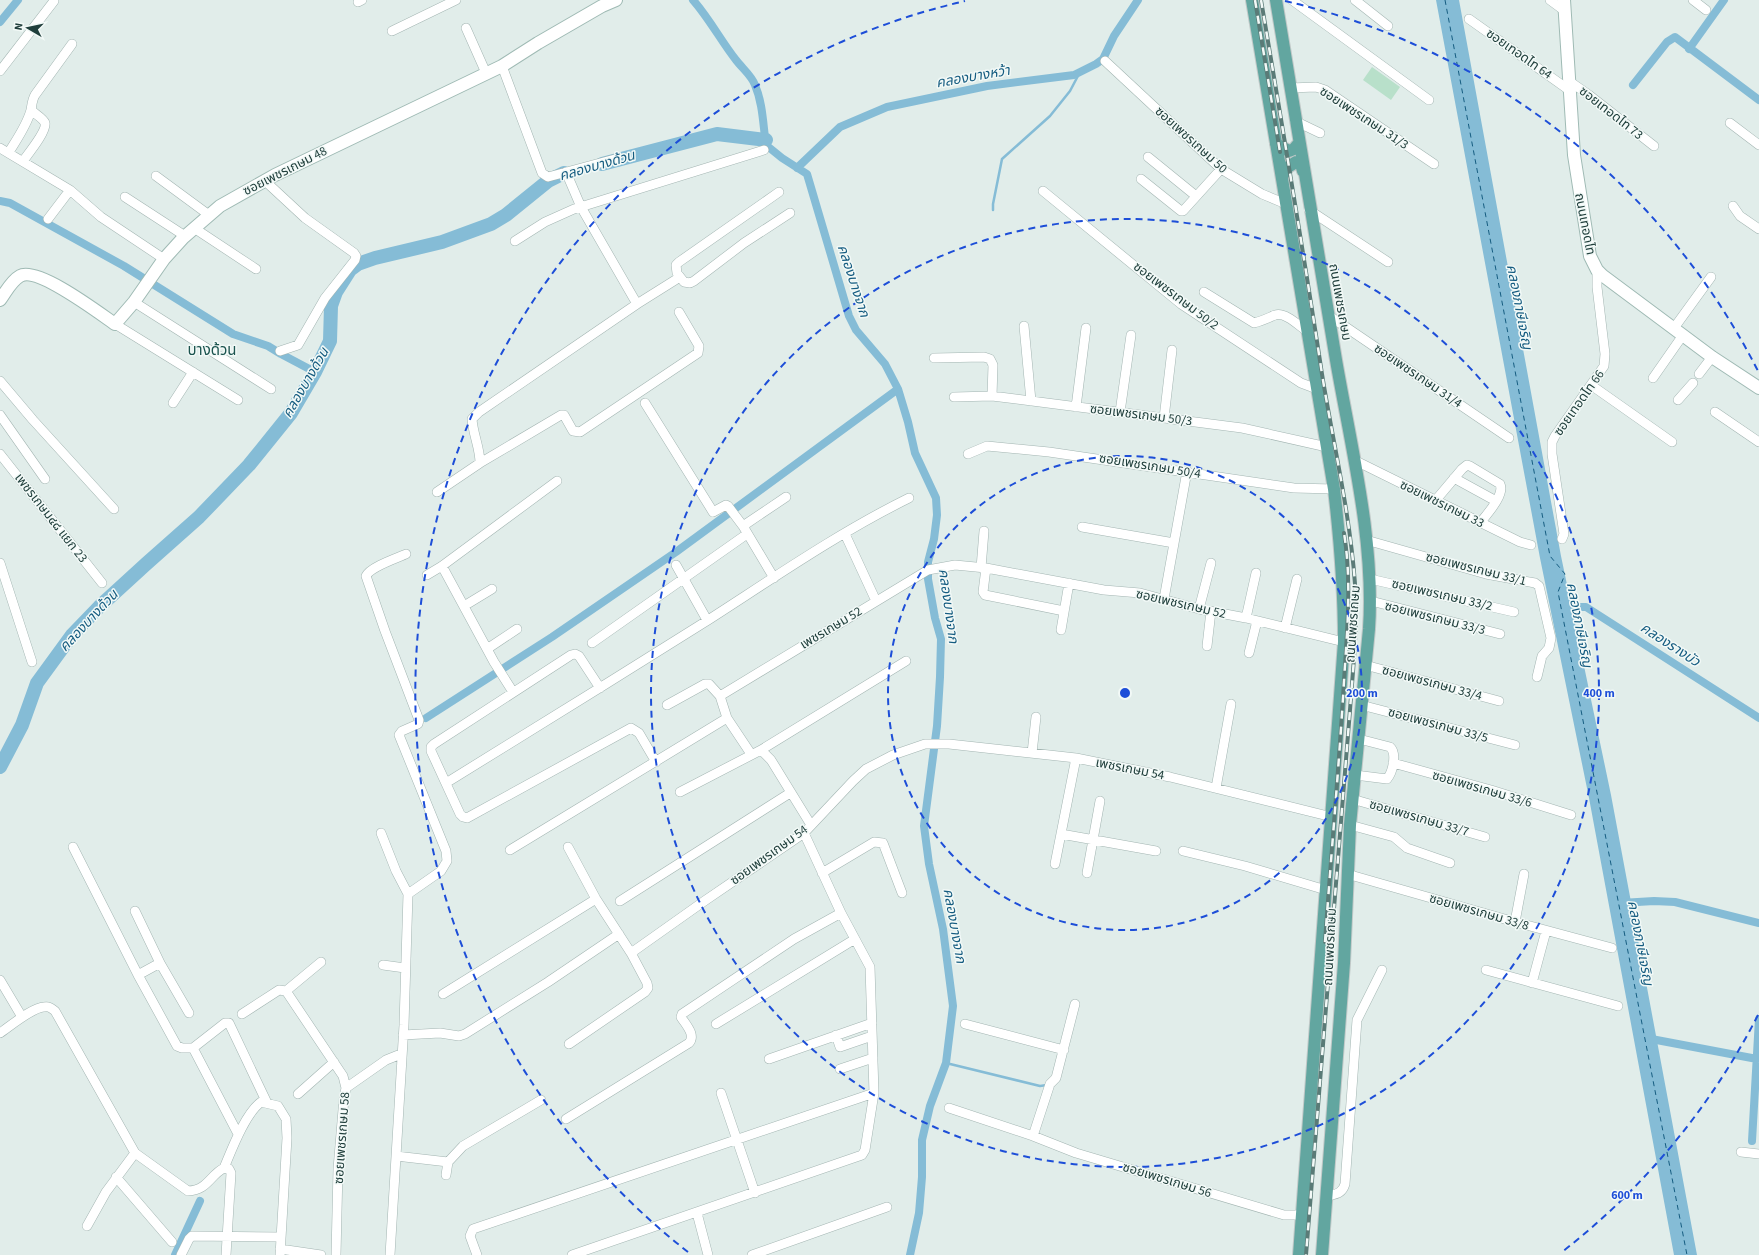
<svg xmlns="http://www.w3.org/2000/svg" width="1759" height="1255" font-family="'Source Sans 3','Noto Sans Thai',sans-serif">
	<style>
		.green { fill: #b8e0ca }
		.water { fill: #85bcd6 }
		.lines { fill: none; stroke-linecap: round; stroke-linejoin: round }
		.stream { stroke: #85bcd6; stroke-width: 2.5 }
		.canal { stroke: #85bcd6; stroke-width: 8 }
		.river { stroke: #85bcd6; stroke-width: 14 }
		.ferry { stroke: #155c80; stroke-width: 1; stroke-dasharray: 5 4; stroke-linecap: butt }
		.street-casing { stroke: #a3b5b2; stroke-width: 10 }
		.secondary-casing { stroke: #9fbab4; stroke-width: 14 }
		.primary-casing { stroke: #c1c9c8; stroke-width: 14 }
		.street { stroke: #fff; stroke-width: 9 }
		.secondary { stroke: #fff; stroke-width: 12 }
		.primary { stroke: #62a6a0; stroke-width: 12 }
		.rail-casing { stroke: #5a7b77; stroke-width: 4 }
		.rail { stroke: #f2f9f7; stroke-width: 2.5; stroke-dasharray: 8; stroke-linecap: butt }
		.ring { fill: none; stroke: #1d4ed8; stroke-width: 2; stroke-dasharray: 7 5 }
		.labels { text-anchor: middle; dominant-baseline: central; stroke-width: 3; stroke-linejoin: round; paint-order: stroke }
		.street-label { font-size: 13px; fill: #203f3c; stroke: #f2f9f7 }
		.water-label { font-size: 14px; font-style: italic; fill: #155c80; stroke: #f2f9f7 }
		.quarter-label { font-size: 15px; fill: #1a534e; stroke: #f2f9f7 }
		.centre { fill: #1d4ed8; stroke: #f2f9f7; stroke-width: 2 }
		.ring-label { font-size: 12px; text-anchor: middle; font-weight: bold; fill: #1d4ed8; stroke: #f2f9f7; stroke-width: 3; stroke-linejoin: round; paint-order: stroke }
	</style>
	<rect width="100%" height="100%" fill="#e1edea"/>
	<path class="green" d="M1372,67l28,20 -9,13 -28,-20z"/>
	<path class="water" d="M1436,0h23l102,556 50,239 86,460h-23l-85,-457 -49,-240z"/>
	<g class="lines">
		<path class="stream" d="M993,210v-6l9,-45 48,-43 20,-25 10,-19
			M946,1063l94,23 7,-1"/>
		<path class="canal" d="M693,0c16,18 28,41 43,60 6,8 16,16 19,25 8,19 8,40 11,60l16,13 25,16 42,142 7,14 29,34 13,25 10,33 7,31 21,45 1,17 -3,24 -6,23v17l7,39 6,21 -1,38 -3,49 -13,100 5,38 14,65 10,77 -7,57 -16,43 -8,34v37l-3,36 -9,42
			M0,22l18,-22
			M1689,49l35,-49
			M1633,85l34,-43 8,-5 84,63
			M797,168l43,-41 47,-20 100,-21 87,-11 22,-11 7,-5 11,-23 24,-36
			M0,201l10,2 114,63 109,68 35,12 13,8 34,18
			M1562,607h24l173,111
			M426,718l126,-81 124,-85 222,-163
			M1621,903l33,-2 21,1 84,21
			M1646,1038l111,21
			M1752,1141l7,-122
			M175,1255l25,-54"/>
		<path class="river" d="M602,164l115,-30 49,6
			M0,767l22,-42 15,-42 35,-48 27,-28 47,-43 53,-47 50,-52 42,-52 24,-41 15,-31 1,-35 5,-14 14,-22 8,-6 17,-6 67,-16 49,-18 15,-9 42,-34 16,-8"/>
		<path class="ferry" d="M1445,0l105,556 15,18 -7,18 129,663"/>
		<g class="street-casing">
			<path id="street" d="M1292,0l137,100
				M1355,0l33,26
				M1550,0l15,11
				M1693,0l13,10
				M358,2l4,-2
				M1469,19l100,71
				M466,28l20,45
				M392,31l64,-31
				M1105,61l116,108 41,25 24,10
				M502,66l40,107 6,4 67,-18
				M0,71l54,-70
				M1569,81l20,14 65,51
				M1290,88l26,-1 9,3 109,74
				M1295,121l25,12
				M1730,123l29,22
				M0,148l70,42 31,27 63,42
				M9,152c8,-13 18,-27 22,-42 1,-5 1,-10 4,-15l37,-51
				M1148,157l48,39
				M23,161c5,-7 24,-30 22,-38 -2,-5 -10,-9 -14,-13
				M156,176l53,39
				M1141,179l40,32h2l38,-42
				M264,180l41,38 49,35 2,3 -1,4 -30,38 -27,47 -18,6
				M1043,191l138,113 120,79 16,6
				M779,192l-100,70 -3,3 1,8 7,9 6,1 4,-2 50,-38 46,-30
				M125,197l60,39
				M1733,206l7,10 19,13
				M1309,210l79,52
				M48,219l22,-29
				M194,228l62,41
				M515,241l30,-19 29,-13 190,-59
				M1204,292l50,31c8,-2 14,-5 21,-8 11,-3 24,11 33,17
				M134,302l137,87
				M637,304l43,-27
				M1328,315l181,123
				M115,324l123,76
				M1024,326l7,75
				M1674,328l37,-51
				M934,358l50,-1 6,2 3,6 -1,31
				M1699,374l13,-17
				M1653,378l30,-43
				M0,381l33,39 81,89
				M1591,385l81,57
				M954,397l38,-1 250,32 85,19
				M1678,400l15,-17
				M173,403l20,-31
				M645,403l68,109 13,-7 2,1 15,20 31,52
				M1076,407l10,-79
				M1120,412l11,-77
				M1715,412l44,30
				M0,415l45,64
				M1164,418l8,-68
				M0,454l102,129
				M968,454l19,-8 62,6 245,36 40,1
				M1354,460l166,82 11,3
				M480,463l81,-48h3l9,16 7,1 118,-79 1,-7 -20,-34
				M1454,478l42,23
				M437,492l43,-29c0,-15 -7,-29 -8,-44l7,-7 158,-108 -56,-97 -15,-35
				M1435,501l27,-32 5,-4 3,1 30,18c5,11 -13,30 -20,39
				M743,526l43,-29
				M1082,527l92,16
				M845,534l31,67
				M1562,539l2,-5 -12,-80v-12l3,-6 49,-70 1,-12 -8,-67v-17
				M1366,540l120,34 49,9 4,3 12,52 -2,10 -7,8 -5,21
				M406,554c-9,4 -36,13 -40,22l19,55 34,89 -1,4 -16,7 -3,4 47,116 1,10 -6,10 -33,23
				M0,563l32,99
				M676,565l31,55
				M442,566l52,96 19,30
				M981,568l3,-37
				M986,568l-3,24 2,3 79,16
				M427,575l15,-9 115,-85
				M1370,579l144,33
				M1164,599l23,-128
				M1371,601l129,33
				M464,606l28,-17
				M1199,609l12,-46
				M1246,618l10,-45
				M1285,628l12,-49
				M1061,630l8,-47
				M592,643l155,-109
				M1207,646l4,-35
				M487,649l30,-20
				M1249,653l8,-32
				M1365,665l134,36
				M600,688l-21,-32 -4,-2 -4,1 -137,89 -3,3v4l29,63 3,3 4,1 164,-90 8,5 17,29
				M720,696l208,-126 27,-5 31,3 118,22 36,3 59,16 47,9 98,24
				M667,705l38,-21h4l11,12 7,22 24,36
				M1361,705l154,40
				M761,750l10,10 40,65
				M1032,753l4,-36
				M1393,763l98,27 80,25
				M1355,775l32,4c6,-7 10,-26 3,-32l-31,-8
				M446,783c86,-53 173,-107 259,-161 67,-43 133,-89 204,-124
				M1216,788l15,-84
				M680,792l81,-42 145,-89
				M1352,799l133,38
				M1350,825l44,12 13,11 43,15
				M381,833l15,38 12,23 -4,131 -14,230
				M1061,834l95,17
				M73,847l65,128 39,71 5,2h11l32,-25h4l38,80
				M568,847l28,52 35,54 16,30 1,5 -3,4 -76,52
				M510,850l217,-132
				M1183,851l62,15 81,24
				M1055,864l21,-106
				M822,873l52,-31 9,1 19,50
				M1087,873l13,-72
				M1347,874l168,48 97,26
				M620,901l170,-108
				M135,911l25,52 -22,12
				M1515,922l9,-48
				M631,953l72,-51 101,-69 49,-52 13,-12 27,-14 32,-11h24l127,14 94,19 162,40
				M160,963l29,50
				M383,965l22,3
				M1486,970l132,36
				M0,980l22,37
				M1532,983l14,-52
				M286,991l57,85 3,12 -2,10 -6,71 -2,86
				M286,991l35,-29
				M443,994l153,-95
				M242,1014l37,-24 7,1
				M716,1024l139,-85
				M965,1024l99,26
				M0,1033c9,-6 33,-26 44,-26 5,-1 7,1 11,4l80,142 53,38c20,-1 22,-16 36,-23 8,-19 21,-54 37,-66l17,4 8,13 1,19 -7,117
				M403,1035l37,-2 19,3 6,-2 83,-52 71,-48
				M836,1035l4,12 32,-11
				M193,1048l45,86
				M769,1059l103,-36
				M840,1069l33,-11
				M346,1088l40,-28 15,-6
				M721,1093l34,100
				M298,1094l36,-32
				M949,1108l84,28 43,17 208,62h19
				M566,1119l123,-76c7,-8 -3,-18 -8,-26l1,-3 112,-75 47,-26
				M1033,1136l17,-52 6,-6 19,-74
				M1741,1152l18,2
				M396,1156l52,6 15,-16 78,-46
				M224,1168l5,1 2,4 -5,82
				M446,1175l2,-13
				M116,1177l56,65
				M1327,1196c9,-2 15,-2 18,-12l12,-164 25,-50
				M697,1213l11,42
				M87,1226l19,-34 29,-39
				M280,1249l41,6
				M181,1255l8,-16 3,-3 89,1
				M477,1255l-7,-19 3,-7 3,-1 398,-135
				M572,1255l290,-100 3,-5 9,-57 -4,-126 -29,-54 -37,-80
				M752,1255l135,-48"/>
		</g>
		<g class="secondary-casing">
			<path id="secondary" d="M1564,0l10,155 16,101 7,14 5,5 110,82 47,31
				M0,300c6,-8 11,-19 20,-24 17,-10 79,37 95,48l19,-22 30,-43 19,-21 37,-32 55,-31 227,-109 36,-23 64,-37 14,-6"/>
		</g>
		<g class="primary-casing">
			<path id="primary" d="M1252,0l82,489c6,51 10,102 10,153l-45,613
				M1276,0c19,120 39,240 60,360 15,87 39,181 33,269l-19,196 -6,138 -22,292
				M1276,144l13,7 5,-2 5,-6
				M1282,176l6,-9 8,-5 5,2 2,7"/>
		</g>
		<use href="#street" class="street"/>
		<use href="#secondary" class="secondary"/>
		<use href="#primary" class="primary"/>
		<g class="rail-casing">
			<path id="rail" d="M1255,0l25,152
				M1261,0c21,124 42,249 61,374 11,69 28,139 33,210 3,41 -2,84 -5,126l-44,545
				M1325,942c6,-87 14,-174 19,-261 3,-49 8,-99 0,-148"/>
		</g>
		<use href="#rail" class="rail"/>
	</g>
	<g class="ring">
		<circle cx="1125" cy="693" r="237"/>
		<circle cx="1125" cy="693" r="474"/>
		<path d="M1758 1015A710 710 0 0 1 1562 1252M688 1252A710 710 0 0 1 965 1M1285 1A710 710 0 0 1 1758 371"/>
	</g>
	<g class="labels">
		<g class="street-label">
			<text transform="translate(1519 54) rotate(35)">ซอยเทอดไท 64</text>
			<text transform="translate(1611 113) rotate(38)">ซอยเทอดไท 73</text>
			<text transform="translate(1364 118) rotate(33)">ซอยเพชรเกษม 31/3</text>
			<text transform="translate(1191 140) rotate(42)">ซอยเพชรเกษม 50</text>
			<text transform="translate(285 171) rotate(-27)">ซอยเพชรเกษม 48</text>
			<text transform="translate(1585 224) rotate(79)">ถนนเทอดไท</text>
			<text transform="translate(1176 296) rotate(37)">ซอยเพชรเกษม 50/2</text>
			<text transform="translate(1340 302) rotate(80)">ถนนเพชรเกษม</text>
			<text transform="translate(1418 376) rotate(34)">ซอยเพชรเกษม 31/4</text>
			<text transform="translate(1579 403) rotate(-55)">ซอยเทอดไท 66</text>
			<text transform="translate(1141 415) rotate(7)">ซอยเพชรเกษม 50/3</text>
			<text transform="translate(1150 466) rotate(9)">ซอยเพชรเกษม 50/4</text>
			<text transform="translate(1442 504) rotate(26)">ซอยเพชรเกษม 33</text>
			<text transform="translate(51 518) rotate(52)">เพชรเกษม๔๘ แยก 23</text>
			<text transform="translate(1476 569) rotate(14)">ซอยเพชรเกษม 33/1</text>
			<text transform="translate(1442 595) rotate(13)">ซอยเพชรเกษม 33/2</text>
			<text transform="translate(1181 604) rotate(13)">ซอยเพชรเกษม 52</text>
			<text transform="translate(1435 618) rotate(14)">ซอยเพชรเกษม 33/3</text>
			<text transform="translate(1353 624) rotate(-86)">ถนนเพชรเกษม</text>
			<text transform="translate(831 628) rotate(-31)">เพชรเกษม 52</text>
			<text transform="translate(1432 683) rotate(15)">ซอยเพชรเกษม 33/4</text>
			<text transform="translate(1438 725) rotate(15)">ซอยเพชรเกษม 33/5</text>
			<text transform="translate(1130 769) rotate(11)">เพชรเกษม 54</text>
			<text transform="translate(1482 789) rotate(16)">ซอยเพชรเกษม 33/6</text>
			<text transform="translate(1419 818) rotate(16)">ซอยเพชรเกษม 33/7</text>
			<text transform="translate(769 855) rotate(-36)">ซอยเพชรเกษม 54</text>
			<text transform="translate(1479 912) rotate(16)">ซอยเพชรเกษม 33/8</text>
			<text transform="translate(1330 947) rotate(-87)">ถนนเพชรเกษม</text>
			<text transform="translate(342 1138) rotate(-86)">ซอยเพชรเกษม 58</text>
			<text transform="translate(1167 1180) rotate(17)">ซอยเพชรเกษม 56</text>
		</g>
		<g class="water-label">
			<text transform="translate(973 77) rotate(-10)">คลองบางหว้า</text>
			<text transform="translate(597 166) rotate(-16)">คลองบางด้วน</text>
			<text transform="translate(853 281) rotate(72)">คลองบางจาก</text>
			<text transform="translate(1519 307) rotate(79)">คลองภาษีเจริญ</text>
			<text transform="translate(306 383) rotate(-60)">คลองบางด้วน</text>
			<text transform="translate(948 606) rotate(82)">คลองบางจาก</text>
			<text transform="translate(89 621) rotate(-47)">คลองบางด้วน</text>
			<text transform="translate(1579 625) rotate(79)">คลองภาษีเจริญ</text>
			<text transform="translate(1670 645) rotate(33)">คลองรางบัว</text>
			<text transform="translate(954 926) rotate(80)">คลองบางจาก</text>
			<text transform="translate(1640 943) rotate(79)">คลองภาษีเจริญ</text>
		</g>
		<g class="quarter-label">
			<text x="212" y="350">บางด้วน</text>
		</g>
	</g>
	<circle cx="1125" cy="693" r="6" class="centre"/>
	<g class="ring-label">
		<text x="1362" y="697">200 m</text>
		<text x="1599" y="697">400 m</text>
		<text x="1627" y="1199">600 m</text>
	</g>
	<g transform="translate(28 28) rotate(279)" stroke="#f2f9f7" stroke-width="3" paint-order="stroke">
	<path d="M0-3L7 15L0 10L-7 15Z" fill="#203f3c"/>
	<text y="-6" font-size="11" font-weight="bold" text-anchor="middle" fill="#203f3c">N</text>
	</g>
</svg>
